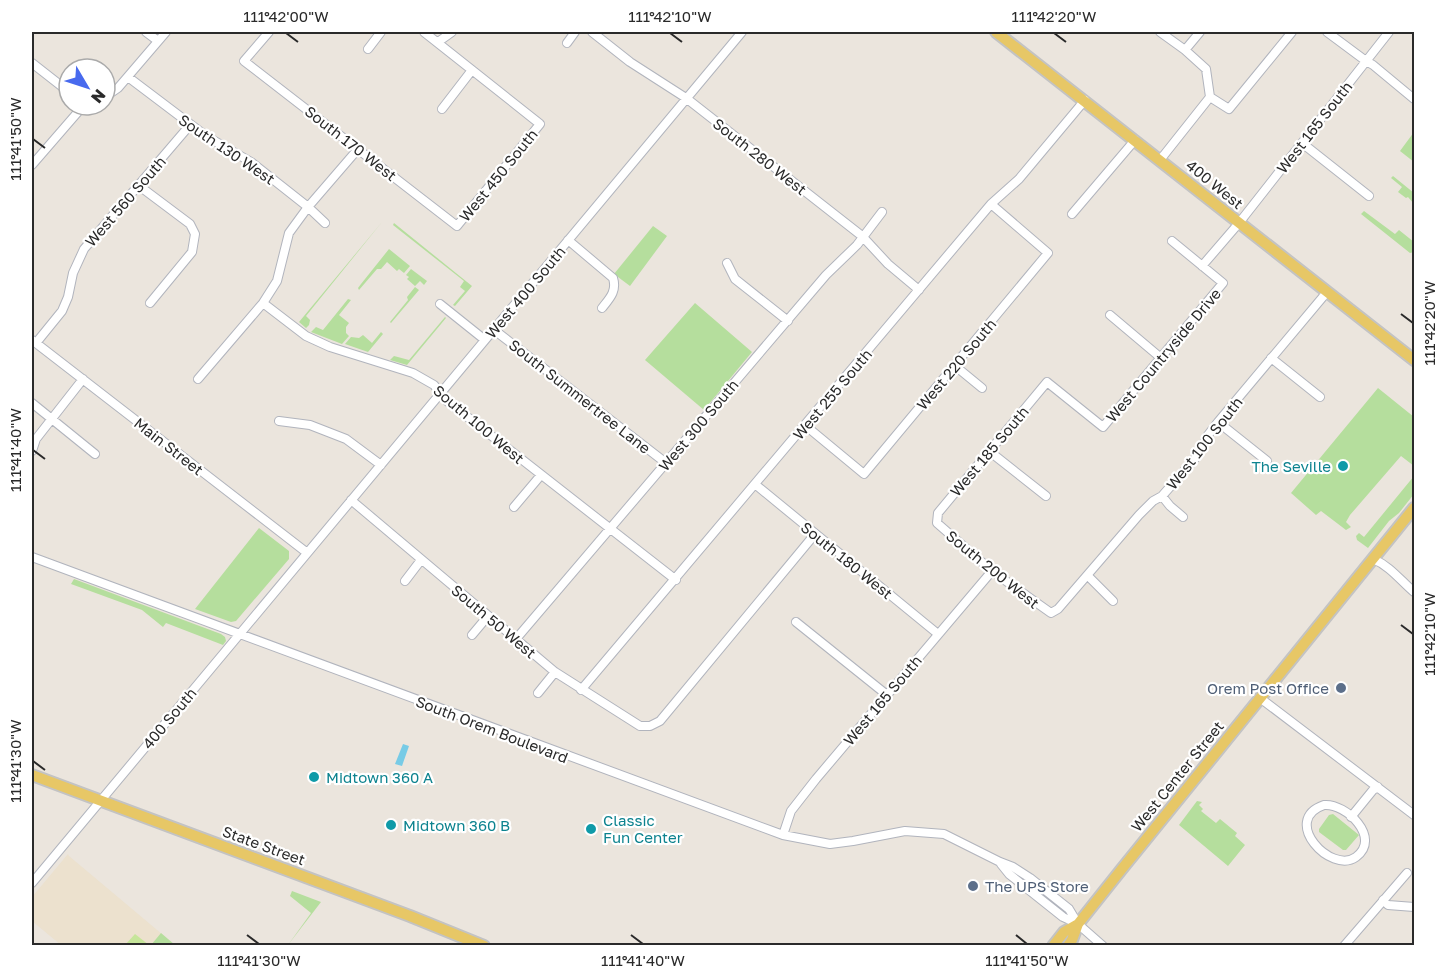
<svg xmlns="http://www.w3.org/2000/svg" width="1446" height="977" font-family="'Golos Text',sans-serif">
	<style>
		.education { fill: #ece1ce }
		.green { fill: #b5de9d }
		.pitch { fill: #c6e59a }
		.water { fill: #77cbe6 }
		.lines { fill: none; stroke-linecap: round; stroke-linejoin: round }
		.minor-casing { stroke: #b1b4bd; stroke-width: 10 }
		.major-casing { stroke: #c3c3c3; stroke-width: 14 }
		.minor { stroke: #fff; stroke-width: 8 }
		.major { stroke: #e7c766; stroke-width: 10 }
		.ticks { fill: none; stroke: #2a2a2a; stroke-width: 2 }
		.culture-dot { fill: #0f9aa8; stroke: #fff; stroke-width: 2 }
		.service-dot { fill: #5c6f8a; stroke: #fff; stroke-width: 2 }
		.labels { text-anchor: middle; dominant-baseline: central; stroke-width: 4.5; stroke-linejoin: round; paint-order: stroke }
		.street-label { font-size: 15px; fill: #2a2a2a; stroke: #fff }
		.culture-label { font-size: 15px; fill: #0d838f; stroke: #fff; text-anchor: start }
		.service-label { font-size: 15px; fill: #4e5e75; stroke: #fff; text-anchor: end }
		.neatline { fill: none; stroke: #2a2a2a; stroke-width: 2 }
		.ticks-label { font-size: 15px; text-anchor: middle; fill: #2a2a2a }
	</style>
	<rect width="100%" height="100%" fill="#ebe5dd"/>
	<path class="education" d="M68,854l1,2 106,89h-114l-29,-24v-24z"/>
	<path class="green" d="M1414,132v30l-14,-11z
		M1393,176l21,17v11l-6,-7 -2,1 -8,-6 4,-5 -11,-9z
		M1364,211l31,23 4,-4 15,12v10l-4,1 -49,-39z
		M382,222l-76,94 4,4 -1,5 -3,3 -7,-6z
		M394,223l78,63 -17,20 -2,-1 12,-14 -5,-4 4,-6 -71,-56z
		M653,226l14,10 -37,50 -16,-12z
		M389,249l21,17 -6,7 -5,-4 -2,2 -10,-9 -6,7h-4l-18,21 -1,-2 3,-4z
		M411,269l16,12 -3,4 -4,-4 -5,5 -8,-7 2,-2 -3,-2z
		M415,287l4,3 -28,33 -1,-1 18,-22 -1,-3z
		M348,299l3,1 -12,15 10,8 -3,4v6l3,3 -7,8 -31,-12 5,-5 7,3z
		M695,303l57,49 -48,58 -59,-50z
		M445,317l1,1 -39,47 -17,-5 4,-4 15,4z
		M381,332l2,2 -15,18 -23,-8 6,-7 8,1 4,-3 9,8z
		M1378,388l36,29v49l-13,-10 -51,59 -4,7 5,5 -5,3 -25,-19 -5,4 -25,-22z
		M1414,476v18l-15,19 -10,8 -21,27 -11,-8 -1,-4 3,-3 5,4z
		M259,528l30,23v8l-53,62 -5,1 -36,-13z
		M74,579l147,55 4,3 1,4 -3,4 -57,-22 -3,4 -21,-17 -71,-26z
		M1197,801l5,1 -3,3 4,4 -2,2 15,12 4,-4 17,14 -2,3 10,9 -17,21 -49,-41z
		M1333,814l26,21 -13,15h-3l-24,-18v-3l10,-14z
		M292,891l29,11 -33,43 23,-32 -21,-17z
		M161,933l14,12h-24z"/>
	<path class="pitch" d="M135,934l14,11h-24z"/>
	<path class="water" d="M403,744l6,2 -7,20 -7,-2z"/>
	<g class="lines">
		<g class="minor-casing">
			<path id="minor" d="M146,32l12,9
				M269,32l-25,29 213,165 83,-102 -116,-92
				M592,32l38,30 56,36 176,138 26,28 31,26
				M1160,32l25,18 21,19 4,28
				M1327,32l39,29 7,4 41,34
				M438,42l14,-10
				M567,43l8,-11
				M368,49l13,-17
				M1185,50l15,-18
				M32,63l37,29
				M128,77l78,59 45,26 57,45 17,16
				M105,97l13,-9 48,-56
				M1210,97l19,12 63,-77
				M442,109l30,-39
				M1302,143l67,53
				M1160,160l50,-63
				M32,165l52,-60
				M138,185l52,39 5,10 -3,18 -42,51
				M1072,214l63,-74
				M568,240l45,38c4,13 -3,20 -11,30
				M1172,241l51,42 -120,144 -56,-45 -109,131 -1,10 55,48 59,42 7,-4 81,-94 14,-14 9,-5 37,-42 9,-19 10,-13 109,-130
				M727,263l8,16 53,42
				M1202,266l37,-43 150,-191
				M263,303l43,33 24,11 83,26 21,12 13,16 229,179
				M440,304l45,36
				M1110,315l51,43
				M493,329l173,134
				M32,340l274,212
				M36,343l26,-32 6,-14 5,-24 11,-24 106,-124
				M1271,358l49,39
				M954,365l28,23
				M198,379l65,-76 14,-22 12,-48 19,-26 50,-58
				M32,403l63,51
				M279,421l31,4 36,14 35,26
				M1218,422l49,39
				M806,426l58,48 184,-221 -57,-49
				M32,451l4,-12 47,-60
				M989,451l57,45
				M756,485l182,149
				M1162,496l8,10 13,11
				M351,500l204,172 85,54h10l10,-5 155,-187
				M514,507l27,-32
				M32,557l751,278 47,9 23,-3 52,-10 39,3 56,28 13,5 17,11 39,31 9,15
				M1373,559c17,7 27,21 41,33
				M1088,576l25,25
				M405,581l16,-21
				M796,622l91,73
				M472,635l16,-19
				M516,639l310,-364 31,-30 25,-33
				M581,690l410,-486 28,-25 66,-79
				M538,693l17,-21
				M1260,698l154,117
				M1324,805c22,-2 58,33 32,52 -25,18 -76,-37 -32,-52z
				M1351,817l22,-27 5,-3
				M783,835l8,-24 25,-32 176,-208
				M1001,864l8,10 54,43 15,7 25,22
				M32,883l710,-851
				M1383,900l5,5 26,2
				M1344,946l63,-73"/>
		</g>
		<g class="major-casing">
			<path id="major" d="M996,32l418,328
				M32,775l378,141 74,30
				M1053,946l11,-14 14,-8
				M1068,946l4,-6 6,-16 43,-54 293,-362"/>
		</g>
		<use href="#minor" class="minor"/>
		<use href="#major" class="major"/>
	</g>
	<path class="ticks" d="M286,33l12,9M670,33l12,9M1054,33l12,9M33,139l12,9M1401,314l12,9M33,450l12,9M1401,625l12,9M33,761l12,9M247,935l12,9M631,935l12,9M1016,935l11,9"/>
	<g class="culture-dot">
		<circle cx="1343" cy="466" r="6"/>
		<circle cx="314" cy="777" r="6"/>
		<circle cx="391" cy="825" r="6"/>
		<circle cx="591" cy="829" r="6"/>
	</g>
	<g class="service-dot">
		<circle cx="1341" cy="688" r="6"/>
		<circle cx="973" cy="886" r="6"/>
	</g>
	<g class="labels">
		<g class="street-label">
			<text transform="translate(1314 127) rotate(-52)">West 165 South</text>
			<text transform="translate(351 143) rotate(38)">South 170 West</text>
			<text transform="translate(227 149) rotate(34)">South 130 West</text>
			<text transform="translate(760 156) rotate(38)">South 280 West</text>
			<text transform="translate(498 175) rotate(-51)">West 450 South</text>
			<text transform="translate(1215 184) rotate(39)">400 West</text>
			<text transform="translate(125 201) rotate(-49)">West 560 South</text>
			<text transform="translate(525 292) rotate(-50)">West 400 South</text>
			<text transform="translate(1163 355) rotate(-50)">West Countryside Drive</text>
			<text transform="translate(956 364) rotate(-50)">West 220 South</text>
			<text transform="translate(832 394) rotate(-50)">West 255 South</text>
			<text transform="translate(580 396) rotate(38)">South Summertree Lane</text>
			<text transform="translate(479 424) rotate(40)">South 100 West</text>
			<text transform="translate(698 425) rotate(-50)">West 300 South</text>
			<text transform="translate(1204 443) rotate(-52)">West 100 South</text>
			<text transform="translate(169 446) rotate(38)">Main Street</text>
			<text transform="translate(989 451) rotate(-50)">West 185 South</text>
			<text transform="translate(847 560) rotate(39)">South 180 West</text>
			<text transform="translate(993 569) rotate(39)">South 200 West</text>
			<text transform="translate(494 621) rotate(40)">South 50 West</text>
			<text transform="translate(882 700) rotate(-50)">West 165 South</text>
			<text transform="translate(169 718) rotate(-50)">400 South</text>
			<text transform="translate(492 729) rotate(21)">South Orem Boulevard</text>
			<text transform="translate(1177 776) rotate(-51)">West Center Street</text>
			<text transform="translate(264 845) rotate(20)">State Street</text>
		</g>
		<g class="culture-label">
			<text x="1331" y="466" text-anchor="end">The Seville</text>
			<text x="326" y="777">Midtown 360 A</text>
			<text x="603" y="820">Classic<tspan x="603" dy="17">Fun Center</tspan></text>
			<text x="403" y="825">Midtown 360 B</text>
		</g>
		<g class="service-label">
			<text x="1329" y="688">Orem Post Office</text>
			<text x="985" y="886" text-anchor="start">The UPS Store</text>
		</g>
	</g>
	<rect width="1446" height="977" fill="none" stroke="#ffffff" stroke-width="66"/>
	<g transform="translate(87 87) rotate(129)"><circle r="28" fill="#ffffff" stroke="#aaaaaa" stroke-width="1.5"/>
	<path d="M0-4.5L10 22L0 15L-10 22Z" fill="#486aee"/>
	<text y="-9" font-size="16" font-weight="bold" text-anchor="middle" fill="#2a2a2a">N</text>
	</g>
	<rect x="33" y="33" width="1380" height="911" class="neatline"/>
	<g class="ticks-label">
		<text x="286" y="22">111°42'00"W</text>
		<text x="670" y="22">111°42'10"W</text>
		<text x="1054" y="22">111°42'20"W</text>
		<text transform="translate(16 139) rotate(-90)" y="5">111°41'50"W</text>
		<text transform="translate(1430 323) rotate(-90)" y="5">111°42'20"W</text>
		<text transform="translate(16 450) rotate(-90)" y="5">111°41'40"W</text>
		<text transform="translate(1430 634) rotate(-90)" y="5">111°42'10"W</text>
		<text transform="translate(16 761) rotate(-90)" y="5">111°41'30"W</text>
		<text x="259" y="966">111°41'30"W</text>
		<text x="643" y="966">111°41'40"W</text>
		<text x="1027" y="966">111°41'50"W</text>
	</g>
</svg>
